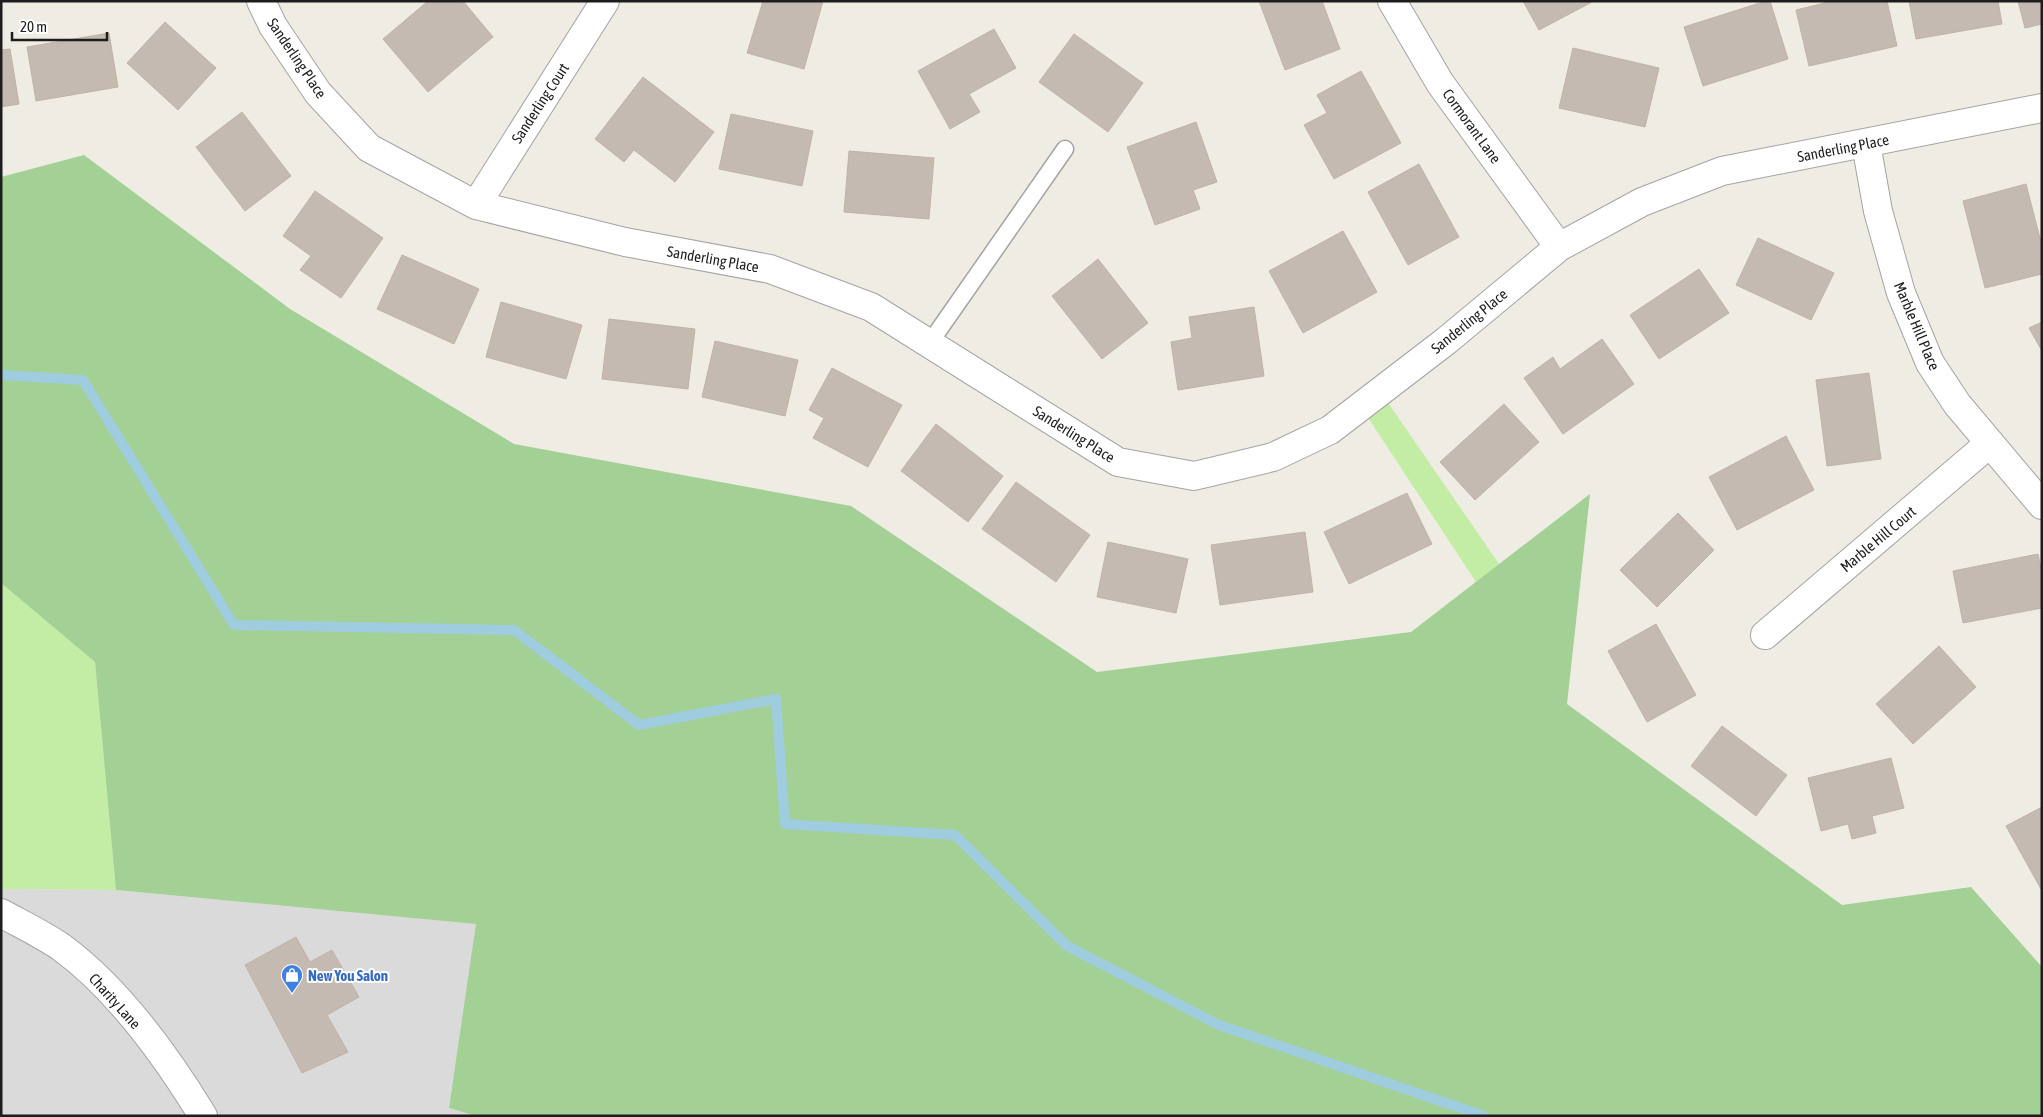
<svg xmlns="http://www.w3.org/2000/svg" width="2043" height="1117" font-family="'Asap Condensed',sans-serif">
	<style>
		.residential { fill: #dbdada }
		.grass { fill: #c3eca5 }
		.forest { fill: #a2d095 }
		.lines { fill: none; stroke-linecap: round; stroke-linejoin: round }
		.stream { stroke: #a0ccdf; stroke-width: 10 }
		.building { fill: #c4bab2; stroke: #c1b3a4 }
		.service-casing { stroke: #a4a4a4; stroke-width: 19 }
		.minor-casing { stroke: #a4a4a4; stroke-width: 30 }
		.service { stroke: #fff; stroke-width: 16 }
		.minor { stroke: #fff; stroke-width: 28 }
		.labels { text-anchor: middle; dominant-baseline: central; stroke-width: 4; stroke-linejoin: round; paint-order: stroke }
		.street-label { font-size: 15px; fill: #1d1d1d; stroke: #fff }
		.shop-label { font-size: 15px; font-weight: bold; fill: #366cbe; stroke: #fff; text-anchor: start }
	</style>
	<rect width="100%" height="100%" fill="#efece3"/>
	<path class="residential" d="M1,889l115,1 361,34 -28,184 27,8h-475z"/>
	<path class="grass" d="M1380,391l119,173 -23,18 -115,-175z
		M1,583l94,79 21,228 -115,-1z"/>
	<path class="forest" d="M84,155l206,154 224,135 337,62 246,166 314,-40 179,-138 -23,210 275,201 129,-18 71,80v149h-1566l-27,-8 27,-184 -360,-34 -21,-228 -94,-79v-406z"/>
	<g class="lines">
		<path class="stream" d="M1,375l82,5 151,245 280,5 125,95 137,-26 9,125 170,11 112,111 152,79 265,91"/>
	</g>
	<path class="building" d="M428,1h35l30,36 -65,55 -45,-53z
		M763,1h60l-19,68 -57,-16z
		M1259,1h63l18,48 -55,21z
		M1523,1h69v1l-53,28z
		M1766,1h4l18,58 -85,27 -19,-59z
		M1833,1h54l10,45 -88,20 -13,-56z
		M1909,1h89l4,23 -86,15z
		M2018,1h24v23l-17,4z
		M165,22l51,46 -38,42 -51,-47z
		M994,29l22,39 -47,26 11,18 -30,17 -32,-58z
		M109,33l9,54 -82,14 -9,-54z
		M1074,34l69,49 -35,49 -69,-50z
		M1573,48l86,20 -14,59 -86,-19z
		M10,49l9,55 -18,3v-57z
		M1361,71l40,72 -67,36 -30,-54 23,-12 -10,-18z
		M643,77l71,55 -39,50 -41,-32 -10,12 -29,-23z
		M242,112l49,64 -46,35 -49,-64z
		M731,114l82,17 -11,55 -83,-17z
		M1196,122l21,60 -24,8 7,19 -45,16 -28,-78z
		M849,151l85,7 -5,61 -85,-7z
		M1419,164l40,73 -51,28 -40,-73z
		M2026,184l16,62v28l-57,14 -22,-87z
		M315,191l68,47 -42,60 -41,-28 11,-14 -28,-20z
		M1343,231l34,61 -74,41 -34,-62z
		M1758,238l76,35 -23,47 -75,-35z
		M402,255l77,34 -25,55 -77,-35z
		M1098,259l50,64 -46,36 -50,-63z
		M1699,269l30,44 -70,46 -29,-44z
		M501,302l81,23 -16,54 -80,-22z
		M1254,307l10,69 -86,14 -7,-48 21,-4 -3,-21z
		M609,319l86,10 -7,60 -86,-10z
		M2042,322v29l-13,-23z
		M1602,339l32,45 -71,50 -39,-56 29,-21 7,12z
		M715,341l83,19 -13,56 -83,-19z
		M832,368l70,37 -34,62 -55,-29 11,-20 -15,-8z
		M1869,373l12,86 -54,7 -11,-86z
		M1504,404l35,38 -64,58 -35,-38z
		M936,424l67,52 -35,46 -67,-51z
		M1786,436l28,54 -77,40 -28,-53z
		M1016,482l74,53 -34,47 -74,-53z
		M1407,493l25,51 -83,40 -25,-52z
		M1678,513l36,37 -57,57 -37,-37z
		M1305,532l8,60 -93,13 -9,-60z
		M1108,542l80,17 -12,54 -79,-16z
		M2038,554l4,19v35l-79,15 -10,-52z
		M1656,624l40,71 -49,27 -39,-71z
		M1939,646l37,41 -63,57 -37,-40z
		M1722,726l65,49 -31,41 -65,-50z
		M1891,758l13,50 -32,8 4,17 -24,6 -4,-15 -27,7 -13,-53z
		M2042,807v84l-36,-65z
		M296,937l14,25 22,-12 27,47 -32,18 21,37 -46,21 -57,-108z"/>
	<g class="lines">
		<g class="service-casing">
			<path id="service" d="M929,344l136,-195"/>
		</g>
		<g class="minor-casing">
			<path id="minor" d="M261,1l12,25 45,67 51,55 107,57 149,37 145,27 101,38 247,155 76,14 79,-19 57,-27 116,-89 113,-94 83,-45 80,-31 320,-63
				M1392,1l48,82 119,164
				M1866,144l12,67 23,82 29,70 27,41 85,101
				M476,205l129,-204
				M1765,635l225,-192
				M1,913c20,11 41,21 60,34 56,41 106,110 142,169"/>
		</g>
		<use href="#service" class="service"/>
		<use href="#minor" class="minor"/>
	</g>
	<defs>
		<g id="shop-pin" transform="scale(1.125)"><path d="M0 17L-7.5 6A9.5 9.5 0 1 1 7.5 6Z" fill="#3f7fe0" stroke="#fff"/><path d="M-5-2.5h2.3a2.7 3.5 0 0 1 5.4 0H5L5.5 6h-11ZM-1.5-2.5h3a1.5 2.3 0 0 0-3 0Z" fill="#fff"/></g>
	</defs>
	<g fill-rule="evenodd">
		<use href="#shop-pin" x="292" y="975"/>
	</g>
	<g class="labels">
		<g class="street-label">
			<text transform="translate(297 58) rotate(56)">Sanderling Place</text>
			<text transform="translate(540 103) rotate(-57)">Sanderling Court</text>
			<text transform="translate(1472 126) rotate(54)">Cormorant Lane</text>
			<text transform="translate(1843 148) rotate(-11)">Sanderling Place</text>
			<text transform="translate(713 259) rotate(10)">Sanderling Place</text>
			<text transform="translate(1469 321) rotate(-39)">Sanderling Place</text>
			<text transform="translate(1917 326) rotate(67)">Marble Hill Place</text>
			<text transform="translate(1074 434) rotate(32)">Sanderling Place</text>
			<text transform="translate(1878 539) rotate(-40)">Marble Hill Court</text>
			<text transform="translate(115 1001) rotate(48)">Charity Lane</text>
		</g>
		<g class="shop-label">
			<text x="308" y="975">New You Salon</text>
		</g>
	</g>
	<rect width="2043" height="1117" fill="none" stroke="#1d1d1d" stroke-width="5"/>
	<path d="M12 32v8h95v-8" fill="none" stroke="#1d1d1d" stroke-width="2.5"/>
	<text x="20" y="32" font-size="15" fill="#1d1d1d" stroke="#ffffff" stroke-width="4" paint-order="stroke">20 m</text>
</svg>
